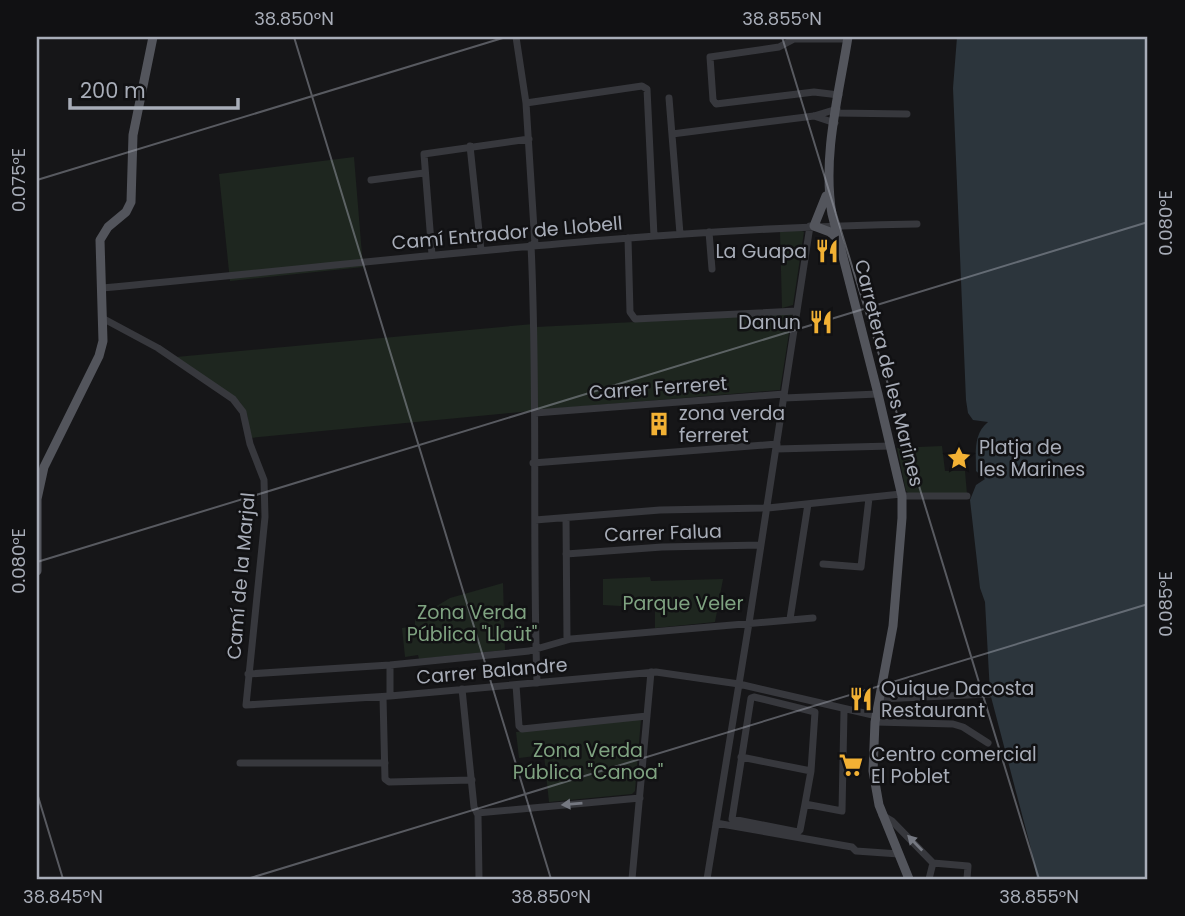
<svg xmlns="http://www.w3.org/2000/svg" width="1185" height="916" font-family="Poppins,sans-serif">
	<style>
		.green { fill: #1e261f }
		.water { fill: #2c353c }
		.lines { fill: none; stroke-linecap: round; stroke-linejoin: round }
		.minor { stroke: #37383d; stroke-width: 7 }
		.major { stroke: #53555c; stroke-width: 9 }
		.oneway { fill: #757881 }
		.ticks { fill: none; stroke: #a8adb8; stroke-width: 2; stroke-opacity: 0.45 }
		.labels { text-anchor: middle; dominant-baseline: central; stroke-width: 5; stroke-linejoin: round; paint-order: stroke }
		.street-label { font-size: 19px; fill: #a8adb8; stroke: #111113 }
		.poi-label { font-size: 19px; fill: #a8adb8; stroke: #111113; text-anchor: start }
		.park-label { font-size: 19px; fill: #7fa381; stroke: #111113 }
		.neatline { fill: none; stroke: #a8adb8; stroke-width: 2.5 }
		.ticks-label { font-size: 18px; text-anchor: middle; fill: #a8adb8 }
	</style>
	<rect width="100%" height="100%" fill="#161618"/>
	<path class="green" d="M354,157l9,110 -133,14 -11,-107z
		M801,230l3,2 -11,73 -11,3 -2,-76z
		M792,314l-12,76 -243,20 -1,-83z
		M533,324l-2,87 -281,27 -3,-24 -7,-12 -64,-45z
		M942,446l3,25h20l2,23 -56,1 -5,-4 -9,-43z
		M650,577l1,4 72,-2 -8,43 -60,6v-20l-52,-3v-26z
		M503,583l2,67 -86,9 -1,-4 -13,2 -3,-29 13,-2v-7l35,-21z
		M641,719l-6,72 -3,3 -83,8 -5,-47 -25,3 -3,-26z"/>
	<path class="water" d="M957,37h191v842h-111l-7,-34 -40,-152 -5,-91 -5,-14 -10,-88 6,-15 9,-6 -9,-8c0,-18 -3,-37 12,-49l-15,-2 -5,-7 -2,-13 -13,-312z"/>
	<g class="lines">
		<path class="minor" d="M516,37l10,66 9,142
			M839,95l-25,-3 -98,12 -3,-4 -3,-43 69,-10 15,-8h54
			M669,98l11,136
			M526,103l116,-17 5,3 7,147
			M836,113l71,1
			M814,116l21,7
			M672,134l142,-18 23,-7
			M470,146l11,104
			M371,180l53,-7
			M709,232l3,37
			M628,238l2,74 5,7 162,-8
			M531,245c7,146 1,292 6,438
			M432,255l-8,-101 105,-15
			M102,288c271,-25 542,-60 815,-64
			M104,319l54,29 75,51 10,13 7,32 14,36 1,37 -19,188 144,-9 266,-24 83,12 138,32
			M784,398l94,-4
			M535,413l249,-19
			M776,449l115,-3
			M533,463l244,-19
			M902,496h65
			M566,518l1,122
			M535,520l125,-10 108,-2 133,-14
			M566,554l96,-7 99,-2
			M823,564l38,3 8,-69
			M790,619l18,-115
			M248,674l142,-9 139,-14 42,-12 242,-21
			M516,685l3,41 3,3 125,-13
			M462,689l12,118 4,8 1,64
			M390,696v-31
			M383,697l2,82 4,3 83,-2
			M880,699l109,-5
			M875,722l78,2 10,3 25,16
			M741,757l70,14
			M240,763h145
			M805,804l-5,26 -2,2 -66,-13 19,-121 3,-1 61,15 -4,59 -6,33 37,7 2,-100
			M477,813l163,-15
			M882,815l10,6 41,42 -4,16
			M716,823l136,24 4,4 43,3
			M933,863l35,3 -1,13
			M632,879l19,-207
			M707,879l42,-256 61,-397"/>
		<path class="major" d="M848,37c-9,57 -26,119 -16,177l46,180 24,102v22l-9,108 -18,96 -2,49 6,34 30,74
			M826,196l-12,30 16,6 7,6
			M37,571v-72l7,-32 55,-111 4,-15 -3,-101 8,-13 18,-15 5,-10 2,-67 20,-98"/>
	</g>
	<defs><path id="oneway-solid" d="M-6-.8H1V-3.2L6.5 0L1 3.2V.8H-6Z" transform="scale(1.75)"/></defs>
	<g class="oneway">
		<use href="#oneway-solid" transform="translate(572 804) rotate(175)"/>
		<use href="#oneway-solid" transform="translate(915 843) rotate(-134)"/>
	</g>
	<path class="ticks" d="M294,37l257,842M782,37l257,842M37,180l469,-143M37,562l1111,-340M37,793l26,86M247,879l901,-275"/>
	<defs>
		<g id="restaurant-bare" transform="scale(1.89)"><path d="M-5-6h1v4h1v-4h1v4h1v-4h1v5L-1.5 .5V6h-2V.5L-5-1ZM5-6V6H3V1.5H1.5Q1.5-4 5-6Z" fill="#f2b134" stroke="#111113" stroke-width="2.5" paint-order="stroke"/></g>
		<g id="building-bare" transform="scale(1.89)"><path d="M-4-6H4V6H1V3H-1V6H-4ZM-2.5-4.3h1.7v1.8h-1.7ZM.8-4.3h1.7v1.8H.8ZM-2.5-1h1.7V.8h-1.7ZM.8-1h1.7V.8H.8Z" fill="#f2b134" stroke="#111113" stroke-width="2.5" paint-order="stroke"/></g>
		<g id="sight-bare" transform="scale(1.89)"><path d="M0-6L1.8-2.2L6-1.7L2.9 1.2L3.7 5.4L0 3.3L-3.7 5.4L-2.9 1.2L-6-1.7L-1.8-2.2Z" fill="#f2b134" stroke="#111113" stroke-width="2.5" paint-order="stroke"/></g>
		<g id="supermarket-bare" transform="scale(1.89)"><path d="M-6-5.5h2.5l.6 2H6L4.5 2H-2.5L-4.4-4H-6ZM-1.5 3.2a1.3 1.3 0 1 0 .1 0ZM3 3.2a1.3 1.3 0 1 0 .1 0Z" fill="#f2b134" stroke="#111113" stroke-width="2.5" paint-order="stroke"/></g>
	</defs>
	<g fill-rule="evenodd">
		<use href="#restaurant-bare" x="827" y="251"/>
		<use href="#restaurant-bare" x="821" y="322"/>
		<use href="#building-bare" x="659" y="424"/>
		<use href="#sight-bare" x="959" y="458"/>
		<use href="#restaurant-bare" x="861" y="699"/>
		<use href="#supermarket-bare" x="851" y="765"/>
	</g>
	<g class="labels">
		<g class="street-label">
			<text transform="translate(507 233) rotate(-5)">Camí Entrador de Llobell</text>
			<text transform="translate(889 373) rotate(76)">Carretera de les Marines</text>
			<text transform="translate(658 388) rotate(-4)">Carrer Ferreret</text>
			<text transform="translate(663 533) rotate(-2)">Carrer Falua</text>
			<text transform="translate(241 576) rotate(-85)">Camí de la Marjal</text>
			<text transform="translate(492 671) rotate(-5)">Carrer Balandre</text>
		</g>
		<g class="poi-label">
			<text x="807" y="251" text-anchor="end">La Guapa</text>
			<text x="801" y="322" text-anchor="end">Danun</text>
			<text x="679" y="413">zona verda<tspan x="679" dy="22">ferreret</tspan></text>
			<text x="979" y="447">Platja de<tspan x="979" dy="22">les Marines</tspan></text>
			<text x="881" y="688">Quique Dacosta<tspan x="881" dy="22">Restaurant</tspan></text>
			<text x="871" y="754">Centro comercial<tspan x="871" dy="22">El Poblet</tspan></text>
		</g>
		<g class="park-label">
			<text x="683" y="603">Parque Veler</text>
			<text x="472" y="612">Zona Verda<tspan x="472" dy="22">Pública "Llaüt"</tspan></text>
			<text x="588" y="750">Zona Verda<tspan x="588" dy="22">Pública "Canoa"</tspan></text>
		</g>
	</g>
	<rect width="1185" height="916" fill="none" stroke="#111113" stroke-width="77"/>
	<path d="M70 98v10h168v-10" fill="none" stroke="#a8adb8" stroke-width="3.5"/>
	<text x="80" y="98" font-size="21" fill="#a8adb8" stroke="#111113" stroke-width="5" paint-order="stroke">200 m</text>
	<rect x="38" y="38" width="1108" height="840" class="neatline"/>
	<g class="ticks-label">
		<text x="294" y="25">38.850°N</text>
		<text x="782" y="25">38.855°N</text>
		<text transform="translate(19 180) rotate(-90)" y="6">0.075°E</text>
		<text transform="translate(1166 223) rotate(-90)" y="6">0.080°E</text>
		<text transform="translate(19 561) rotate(-90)" y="6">0.080°E</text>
		<text transform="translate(1166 604) rotate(-90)" y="6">0.085°E</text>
		<text x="63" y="903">38.845°N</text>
		<text x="551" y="903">38.850°N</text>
		<text x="1039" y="903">38.855°N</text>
	</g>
</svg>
